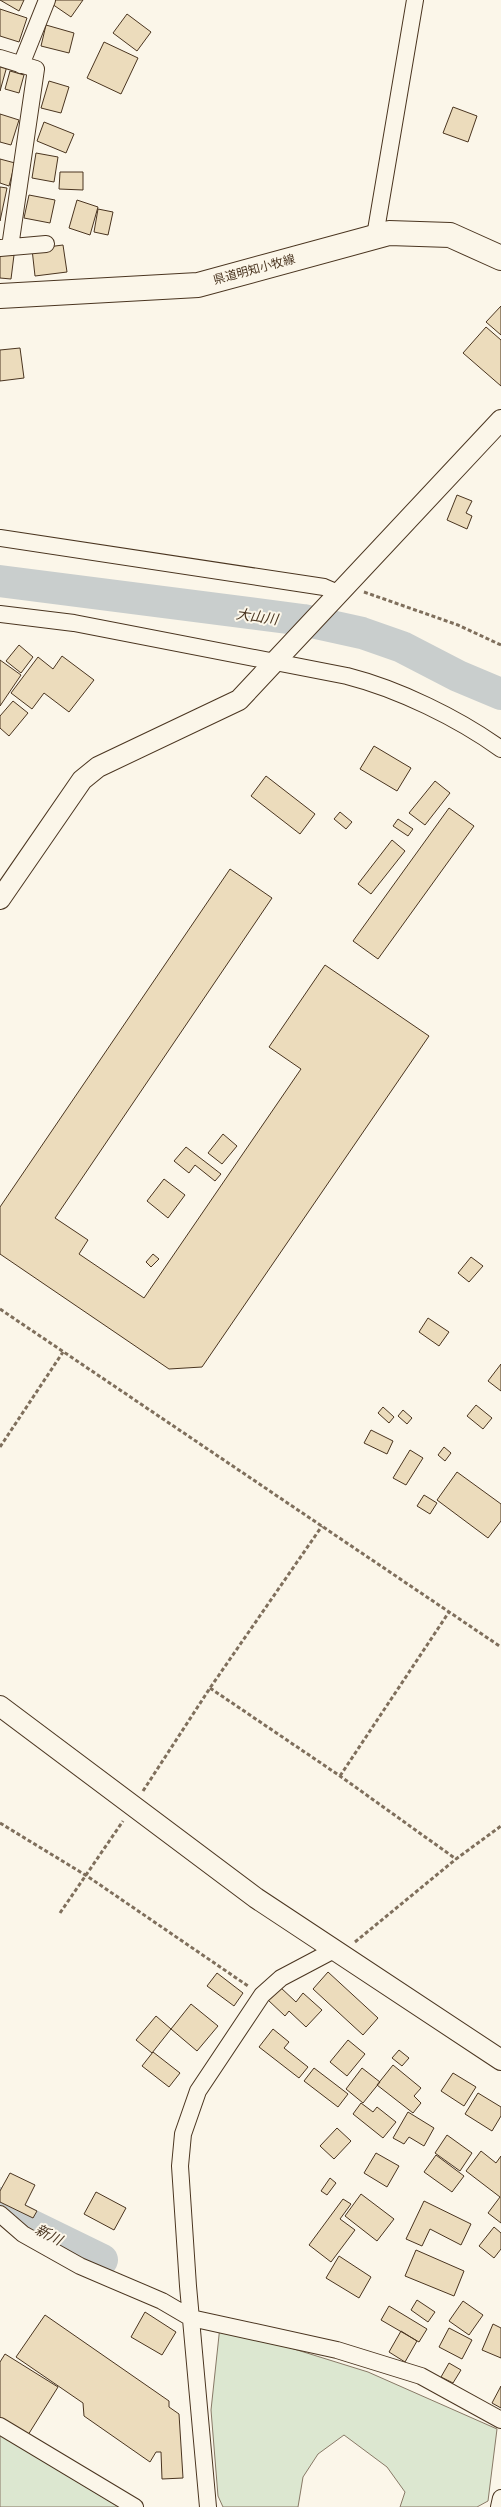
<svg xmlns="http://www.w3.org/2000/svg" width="501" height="2507" font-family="Lato,'Noto Sans JP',sans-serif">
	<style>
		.green { fill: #dce7d0; stroke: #887966 }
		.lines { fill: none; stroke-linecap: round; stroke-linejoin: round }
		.river { stroke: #c9cecd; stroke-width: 32 }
		.building { fill: #ecdcbc; stroke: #4a3520 }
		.minor-casing { stroke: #4a3520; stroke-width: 18 }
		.tertiary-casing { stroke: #4a3520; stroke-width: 22 }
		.secondary-casing { stroke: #4a3520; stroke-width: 26 }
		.path { stroke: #7f6f5c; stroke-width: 3; stroke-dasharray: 4 2.5; stroke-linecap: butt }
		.minor { stroke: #fbf6e9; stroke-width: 16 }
		.tertiary { stroke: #fbf6e9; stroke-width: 20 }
		.secondary { stroke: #fbf6e9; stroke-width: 24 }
		.labels { text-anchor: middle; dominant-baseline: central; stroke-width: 4; stroke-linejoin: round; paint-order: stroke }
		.street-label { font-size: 12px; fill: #4a3520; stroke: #fbf6e9 }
		.water-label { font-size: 14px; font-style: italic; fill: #4a3520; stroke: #fbf6e9 }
	</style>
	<rect width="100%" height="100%" fill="#fbf6e9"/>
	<path class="green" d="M220,2326l148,46 129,57 -9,72 -11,6h-77l5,-15 -18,-25 -43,-32 -26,19 -15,23 -5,30h-75l-5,-11 -7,-86z
		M0,2435l119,72h-119z"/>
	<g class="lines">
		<path class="river" d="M0,581l303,39 59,13 40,14 56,29 43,18
			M0,2203l18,16 84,41"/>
	</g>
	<path class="building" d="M0,0h24l-5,11z
		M55,0h28l-12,17 -19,-13z
		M0,9l27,9 -8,24 -19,-6z
		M127,14l24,18 -14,19 -24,-18z
		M46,25l28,8 -5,20 -28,-7z
		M104,42l34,16 -17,36 -34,-16z
		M0,64l7,2 -7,25z
		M10,71l14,4 -5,18 -14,-4z
		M49,81l20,6 -8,26 -20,-5z
		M453,107l24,9 -9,26 -25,-9z
		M0,114l19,6 -8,25 -11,-3z
		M44,122l30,12 -8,19 -29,-12z
		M36,153l22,4 -4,25 -22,-4z
		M0,159l15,4 -6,23 -9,-3z
		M60,172h23v18l-24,-1z
		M0,187l7,1 -7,33z
		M29,195l26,5 -5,23 -26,-5z
		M77,200l21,7 -8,28 -21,-7z
		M98,209l15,3 -5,23 -14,-3z
		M63,245l4,27 -32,4 -3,-27z
		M0,255h14l-3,24 -11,-1z
		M501,306v29l-15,-13z
		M486,327l15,13v46l-38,-33z
		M20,348l4,30 -24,3v-31z
		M457,495l15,6 -6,12 6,3 -5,13 -20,-9z
		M19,645l14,12 -12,16 -15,-12z
		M62,656l32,24 -25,32 -25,-19 -12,16 -21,-16 27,-36 15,12z
		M0,660l21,15 -21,31z
		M13,701l15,12 -19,23 -9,-8v-12z
		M374,746l37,22 -14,23 -37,-22z
		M266,776l49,38 -15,20 -49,-38z
		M435,781l15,12 -25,32 -16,-12z
		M449,808l25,18 -96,133 -25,-18z
		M340,812l12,10 -6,7 -12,-10z
		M398,819l15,10 -5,7 -15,-10z
		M392,840l13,11 -34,43 -13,-10z
		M230,869l42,29 -217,320 33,22 -9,14 65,44 157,-229 -32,-22 56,-82 104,71 -227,331 -33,2 -169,-115v-47z
		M223,1134l14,12 -15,18 -14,-11z
		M186,1147l35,27 -6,7 -20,-16 -6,8 -15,-12z
		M164,1179l21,16 -17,23 -21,-17z
		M153,1254l6,5 -8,8 -5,-5z
		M471,1257l12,9 -14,16 -11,-9z
		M428,1318l21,14 -10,14 -20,-14z
		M501,1364v27l-13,-10z
		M476,1405l16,13 -9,11 -16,-13z
		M383,1407l11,10 -5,6 -11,-10z
		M403,1410l9,8 -5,6 -9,-8z
		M371,1430l22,11 -6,13 -23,-11z
		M444,1447l7,6 -6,8 -7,-6z
		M410,1450l13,8 -17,27 -13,-7z
		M457,1472l44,32v17l-13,17 -51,-38z
		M424,1495l13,8 -7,11 -13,-8z
		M328,1972l50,46 -15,17 -50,-46z
		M217,1973l26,20 -9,13 -27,-20z
		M280,1987l16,15 7,-9 19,17 -16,17 -17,-16 -4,5 -17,-16z
		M191,2004l27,22 -21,25 -26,-22z
		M156,2016l15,13 -19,24 -16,-13z
		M273,2029l16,13 -5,6 24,19 -9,11 -40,-31z
		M348,2040l17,14 -18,22 -17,-14z
		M399,2050l10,8 -7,8 -10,-8z
		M153,2052l27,21 -11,14 -27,-21z
		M393,2065l28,23 -7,8 7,7 -8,10 -36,-28z
		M314,2068l34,26 -10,13 -34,-26z
		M362,2068l18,14 -17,21 -17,-14z
		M453,2073l23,14 -12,19 -23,-15z
		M478,2093l23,14v9l-9,15 -27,-17z
		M361,2103l12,9 4,-5 19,15 -13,16 -30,-24z
		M408,2112l26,16 -10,18 -15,-9 -5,7 -11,-6z
		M337,2128l14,13 -17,18 -14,-13z
		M447,2135l25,18 -12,18 -25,-18z
		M481,2151l15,12 5,-7v67l-13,-10 12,-16 -34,-26z
		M376,2153l23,13 -12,21 -23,-14z
		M436,2155l28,21 -12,16 -28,-20z
		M10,2173l25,12 -10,20 12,6 -4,7 -33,-16v-11z
		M330,2178l6,5 -9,12 -6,-4z
		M96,2192l30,16 -12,22 -30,-16z
		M361,2194l33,25 -17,22 -32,-25z
		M343,2199l8,5 -11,15 15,11 -24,32 -22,-17z
		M424,2201l47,23 -10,21 -31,-16 -8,17 -16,-7z
		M494,2227l7,6v16l-7,9 -15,-12z
		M416,2250l48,21 -10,25 -49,-20z
		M339,2256l32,21 -12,21 -33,-20z
		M417,2300l18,12 -7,10 -17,-12z
		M463,2301l20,14 -14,20 -20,-14z
		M389,2306l38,23 -8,13 -38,-22z
		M145,2312l31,20 -14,23 -31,-18z
		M45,2315l124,86v6l10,7 4,64 -21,1 -1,-27h-5l-6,10 -66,-46 -1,-13 -67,-46z
		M493,2324l8,4v30l-19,-8z
		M449,2328l23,12 -10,19 -23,-12z
		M401,2331l16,10 -12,21 -16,-10z
		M5,2354l53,33 -30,48 -28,-17v-56z
		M449,2363l12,7 -8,13 -12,-6z
		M501,2386v22l-9,-5z"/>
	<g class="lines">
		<g class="minor-casing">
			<path id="minor" d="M0,58l36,11 -26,178
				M21,65l26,-65
				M375,236l40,-236
				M0,248l46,-4
				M0,538l324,49 14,6
				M0,614l74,9 273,53c51,13 111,42 154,73
				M0,2214l23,20 57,32 82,35 29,17 146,32 84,26 80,44
				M0,2426l135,81
				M208,2507l-20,-221 -8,-120 3,-32 15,-43 64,-96 19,-17 53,-28
				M499,2507l2,-9"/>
		</g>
		<g class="tertiary-casing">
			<path id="tertiary" d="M0,899l82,-119 16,-13 141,-67 262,-280
				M0,1706l256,192 245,162"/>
		</g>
		<g class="secondary-casing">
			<path id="secondary" d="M0,296l198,-11 191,-52 61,2 51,23"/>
		</g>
		<path class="path" d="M364,592l94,33 43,20
			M0,1309l501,338
			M0,1447l63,-95
			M210,1688l130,88 116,83
			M340,1776l109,-164
			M143,1791l67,-103 112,-162
			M0,1823l87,53 161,110
			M60,1913l63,-92
			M355,1942l101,-83 45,-33"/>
		<use href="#minor" class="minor"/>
		<use href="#tertiary" class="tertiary"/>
		<use href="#secondary" class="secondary"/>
	</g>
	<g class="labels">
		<g class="street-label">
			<text transform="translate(254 269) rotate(-15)">県道明知小牧線</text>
		</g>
		<g class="water-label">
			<text transform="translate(257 616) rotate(8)">大山川</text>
			<text transform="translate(49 2234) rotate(27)">新川</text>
		</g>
	</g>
</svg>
